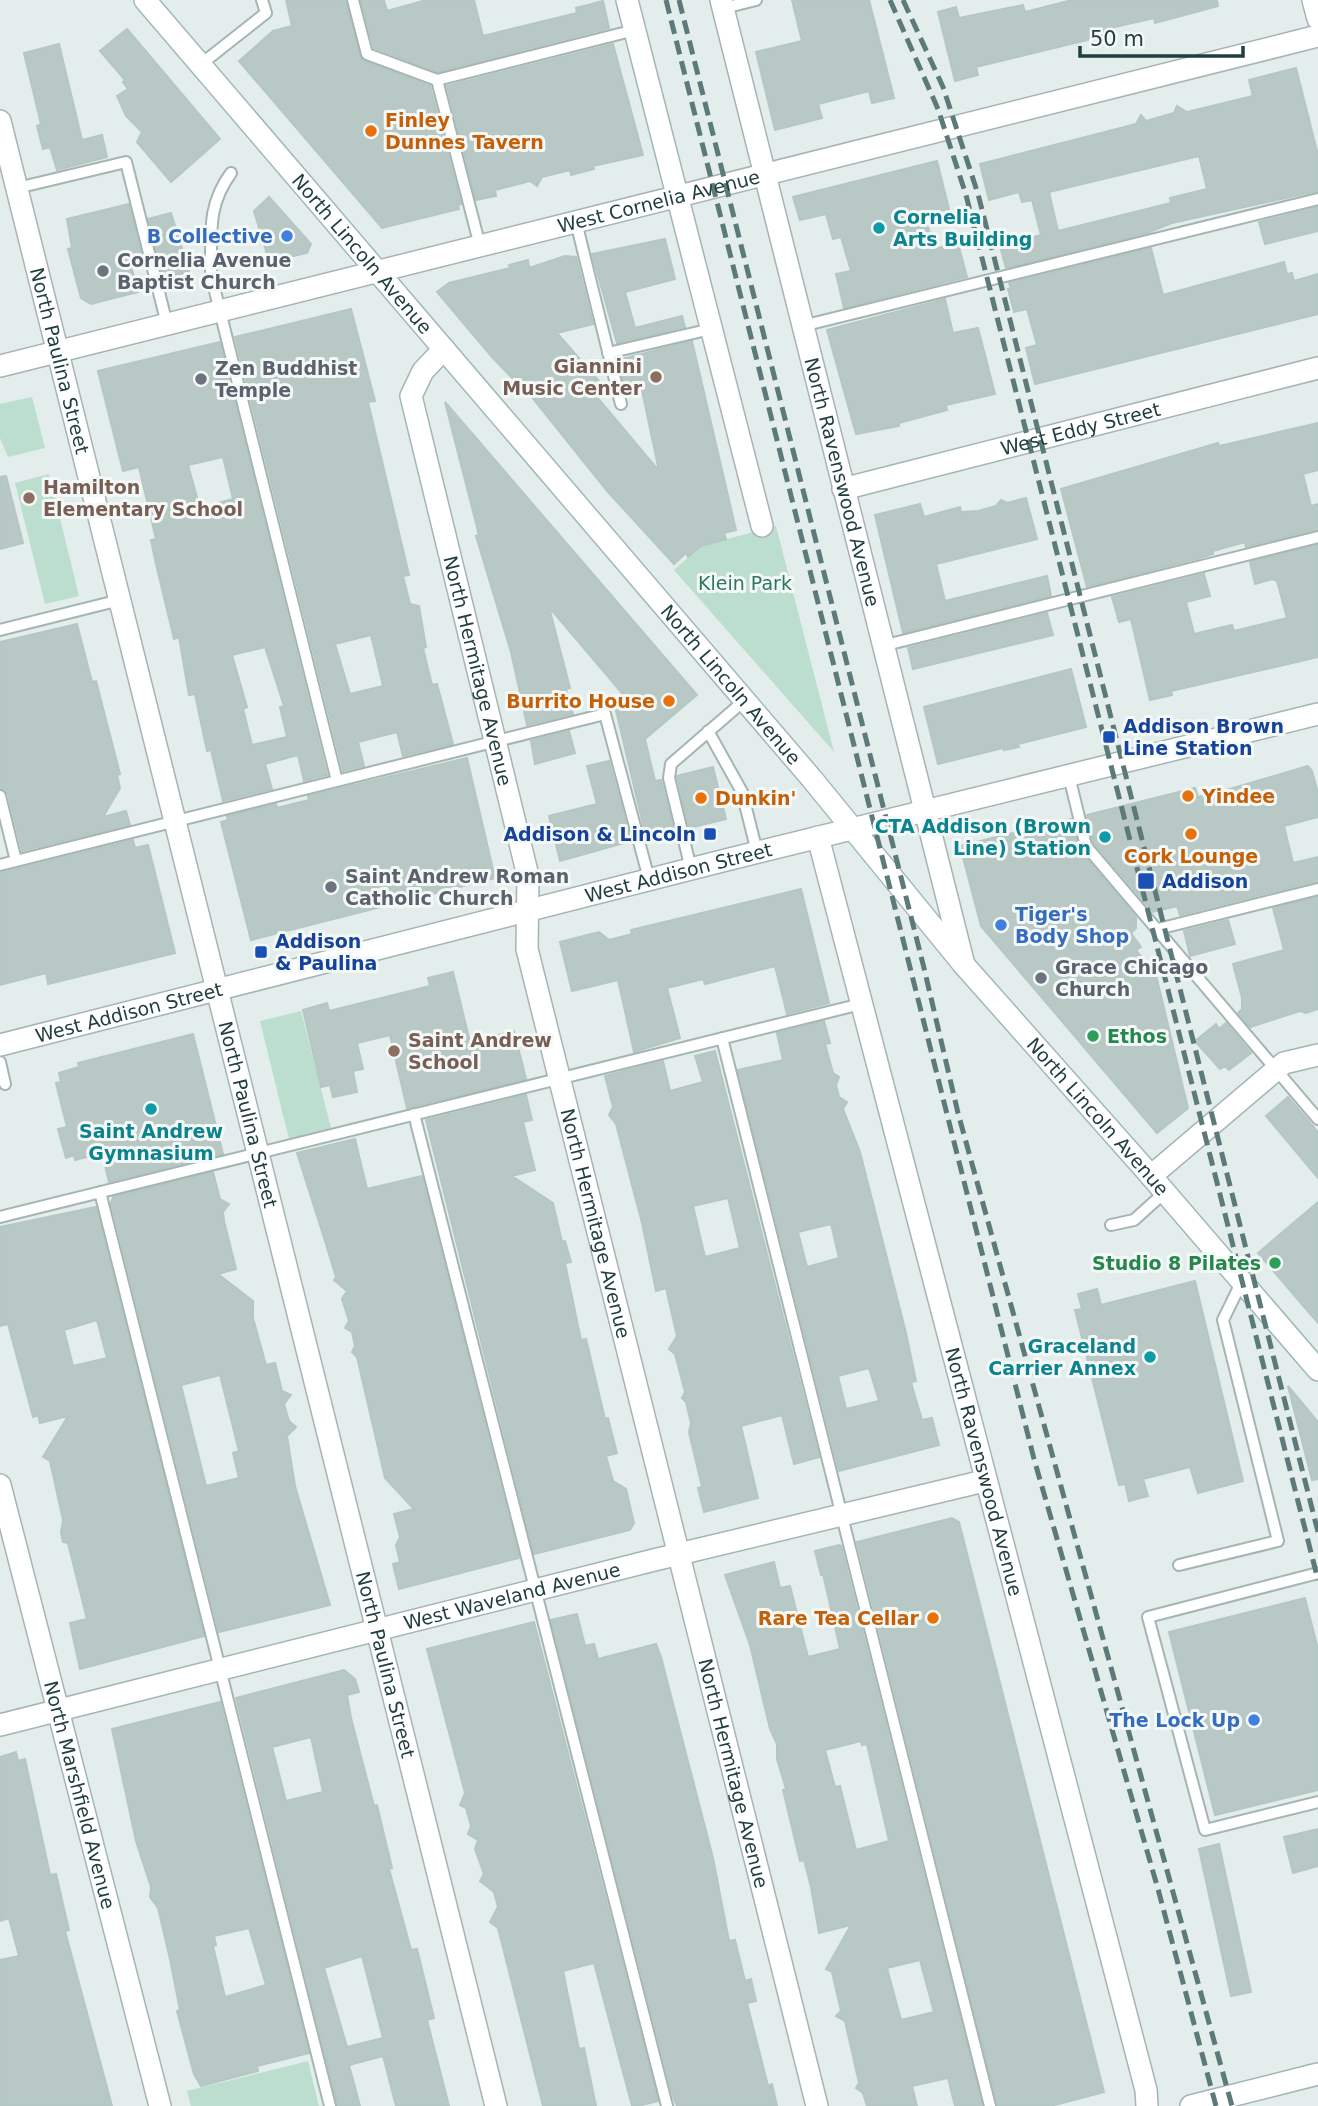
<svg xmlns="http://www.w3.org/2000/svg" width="1318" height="2106" font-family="'DejaVu Sans',sans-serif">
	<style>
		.green { fill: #bcdecf }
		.building { fill: #b8c8c5; stroke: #b5c7c4; stroke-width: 2; fill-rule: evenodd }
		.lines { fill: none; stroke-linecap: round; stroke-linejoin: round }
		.service-casing { stroke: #a5b5b4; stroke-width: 14 }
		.minor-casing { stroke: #a5b5b4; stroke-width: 24 }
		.tertiary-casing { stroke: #a5b5b4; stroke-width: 24 }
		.secondary-casing { stroke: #a1b9b7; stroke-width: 24 }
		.service { stroke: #fff; stroke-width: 10 }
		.minor { stroke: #fff; stroke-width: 21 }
		.tertiary { stroke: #fff; stroke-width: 21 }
		.secondary { stroke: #fff; stroke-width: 21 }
		.rail { stroke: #5d7a7a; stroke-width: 5; stroke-dasharray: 14 7; stroke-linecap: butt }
		.food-dot { fill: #e8710a; stroke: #f4f9f8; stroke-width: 2.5 }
		.culture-dot { fill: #0f9aa8; stroke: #f4f9f8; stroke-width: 2.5 }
		.shop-dot { fill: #3f7fe0; stroke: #f4f9f8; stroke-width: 2.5 }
		.worship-dot { fill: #6b7280; stroke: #f4f9f8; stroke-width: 2.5 }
		.education-dot { fill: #8d6e63; stroke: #f4f9f8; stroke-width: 2.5 }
		.transit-dot { fill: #1a4fb4; stroke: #f4f9f8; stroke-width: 2.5 }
		.leisure-dot { fill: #2e9e5b; stroke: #f4f9f8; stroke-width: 2.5 }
		.labels { text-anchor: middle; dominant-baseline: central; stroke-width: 6; stroke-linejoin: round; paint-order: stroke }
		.food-label { font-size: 19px; font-weight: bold; fill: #c56008; stroke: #f4f9f8; text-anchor: start }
		.street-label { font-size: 19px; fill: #223f3f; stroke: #f4f9f8 }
		.culture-label { font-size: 19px; font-weight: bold; fill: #0d838f; stroke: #f4f9f8; text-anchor: end }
		.shop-label { font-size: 19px; font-weight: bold; fill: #366cbe; stroke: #f4f9f8; text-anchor: end }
		.worship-label { font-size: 19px; font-weight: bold; fill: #5b616d; stroke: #f4f9f8; text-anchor: start }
		.education-label { font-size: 19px; font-weight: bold; fill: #785e54; stroke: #f4f9f8; text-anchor: start }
		.park-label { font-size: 19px; fill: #2c775d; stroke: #f4f9f8 }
		.transit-label { font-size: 19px; font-weight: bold; fill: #164399; stroke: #f4f9f8; text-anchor: start }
		.leisure-label { font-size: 19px; font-weight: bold; fill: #27864d; stroke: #f4f9f8; text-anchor: start }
	</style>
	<rect width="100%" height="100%" fill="#e3edeb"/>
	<path class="green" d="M32,397l13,51 -37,9 -8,-19v-34z
		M49,474l30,122 -34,8 -30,-121z
		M776,526l58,226 -160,-182 27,-24z
		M301,1011l30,117 -42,11 -29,-118z
		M308,2061l11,45h-128l-4,-15z"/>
	<path class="building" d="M286,0h59l17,60 68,26 31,118 -3,1 1,4 -77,19 -143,-167 34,-30 19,-5z
		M361,0h23l3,11 39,-11h48l9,36 94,-23 -1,-5 27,-7 6,27 -172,44 -63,-24z
		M792,0h77l25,98 -22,5 -3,-12 -51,13 4,14 -47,12 -19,-78 46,-11z
		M1072,0h145l1,6 -63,17 -1,-5 -48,11 2,6 -132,32 2,8 -23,6 -17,-69 18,-5 3,11 64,-13 2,7z
		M127,29l93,110 -49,43 -34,-40 5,-10 -16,-16 -9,-20 11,-7 -5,-7 2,-2 -25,-29z
		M59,44l23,96 20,-5 5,22 -50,13 -7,-23 -7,2 -6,-23 4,-2 -17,-71z
		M613,44l30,111 -50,11 1,3 -23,6 -1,-5 -28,7 -5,9 -7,-5 -35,9 1,6 -20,4 -29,-114z
		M1296,68l22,87v36l-146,32 -25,10 -141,35 -6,-22 41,-11 -9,-35 -10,2 -3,-10 -30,8 -9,-36 156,-40 5,-9 5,6 28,-8 3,-7 10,6 66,-16 -4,-16zM1199,156l8,33 -37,9 1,5 -113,28 -9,-39z
		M937,161l12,48 -24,6 9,34 24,-6 9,34 -123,31 -8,-34 15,-3 -10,-34 -8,2 -7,-25 -26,6 -7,-23z
		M269,197l42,47 -4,9 -38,8 -15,-50z
		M129,204l14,58 -16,-11 11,41 -47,12 -10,-6 -13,-49 4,-1 -5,-29z
		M1318,207v24l-53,13 -6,-22z
		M171,213l18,58 -20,8 -6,-4 -15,-56z
		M665,239l10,40 -50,13 10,36 47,-12 3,11 -68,16 -25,-89z
		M1151,248l12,47 121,-33 3,12 5,-1 2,8 24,-7v40l-283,70 -9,-36 11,-3 -10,-36 -13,3 -6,-23 3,-1 -2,-5z
		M565,256l11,1 17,67 -36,9 47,54 -13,3 68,81 -19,-90 -16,3 -6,-24 74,-19 44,189 -12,3 2,6 -25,7 -13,11 -2,-4 -12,11 -66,-72 -93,-116 -3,2 -20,-21 -55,-65 12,-9 61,-15 -1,-3 19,-5 1,8z
		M945,299l8,34 25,-5 17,66 -49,11 1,5 -48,13v3l-43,8 -29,-104z
		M351,309l24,92 -7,1 41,173 -6,1 7,28 9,2 7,41 -3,1 9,37 5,-1 16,60 -50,12 -6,-24 -39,10 6,24 -21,5 -108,-434zM371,635l12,51 -33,8 -15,-50z
		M220,342l107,433 -23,6 -6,-26 -33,9 7,25 -49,12 -12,-51 -4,1 -12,-57 -6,1 -10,-58 -5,2 -18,-75 -5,-24 5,-1 -17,-72 -16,4 -25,-100zM223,457l10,42 -33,9 -12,-43zM265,647l19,59 -4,1 7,30 -35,8 -9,-36 4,-2 -15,-52z
		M445,402l252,293 -52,44 10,42 6,-1 13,51 -28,6 -32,-135 13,-3 -78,-92 21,81 -4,1 7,25 -46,11 -16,-73 -35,-116 3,-1z
		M1318,423v47l-15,4 8,32 7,-2v25l-72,18 -1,-5 -32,9v3l-13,4 -113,29 -26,-98 157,-46 1,3z
		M6,476l17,67 -23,6v-72z
		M1026,498l11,41 -101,25 9,37 102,-25 4,20 -148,37 -28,-118 45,-11 4,13 36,-10 1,5 17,-1 18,-5 5,-6 6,3z
		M1318,545v112l-147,34 1,4 -22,5 -19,-81 -12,3 -7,-25 92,-23 6,22 -24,6 8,32 38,-9 2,6 53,-13 -10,-37 -4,-2 -18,5 -5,-22z
		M1047,613l6,22 -140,34 -5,-21z
		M77,624l15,58 4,-1 24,93 -3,1 3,13 -17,29 23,-6 4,14 -108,26 -14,-57 -8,-6v-146z
		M1071,669l15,58 -68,17 1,3 -15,3 -1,-2 -65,16 -14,-57z
		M569,731l6,22 -40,11 -4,-23z
		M467,758l28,120 -244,62 -30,-118 7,-2 -1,-4 49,-12 1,4 32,-8 -1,-4z
		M609,761l22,80 -71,20 -11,-45 48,-12 -10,-38z
		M1308,766l4,5 6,22v24l-34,9 9,37 25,-6v24l-138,34 -3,-9 -24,6 -60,-70 -6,-27 108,-27 3,9 25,-6z
		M713,767l13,52 -37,9 -12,-52z
		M1071,819l9,32 56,66v11l-5,5 10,14 -5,3 20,25 32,133 -31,25 -176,-207 -21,-80z
		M133,840l2,8 13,-3 27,108 -127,31 -2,-11 -46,12v-112z
		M801,889l28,114 -42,11 -12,-48 -70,18 -2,-5 -36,9 13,50 -46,14 -16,-72 -46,11 -12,-49 39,-10 10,8 23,-6 -1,-4z
		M1318,897v112l-12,4 -6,-2 -50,16 -12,-14 4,-4v-11l-9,-34 51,-14 -11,-42z
		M1228,920l7,24 -45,12 -6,-25z
		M453,972l17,70 44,-11 12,48 -119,29 -17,-73 -33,8 6,26 -10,2 4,21 -24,5 -3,-12 -9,2 -18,-77 24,-7 2,8 101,-25 -2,-8z
		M824,1021l6,22 -5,1 8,29 6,4 -3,8 3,12 8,5 -4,7 17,43 46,181 10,48 -5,1 5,18 6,20 10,-2 7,27 -100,26 -101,-401 45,-10 -6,-27zM831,1224l8,34 -32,9 -9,-35zM869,1368l10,33 -33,8 -8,-33z
		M1216,1024l3,5 7,-6 25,30 -22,17 -4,-4 -5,3 -25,-28z
		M193,1034l30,120 -114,28 -7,-29 -27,7 -1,-5 -8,3 -8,-29 9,-2 -11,-44 5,-1 -2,-9 20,-6 -1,-4z
		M715,1051l104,406 -25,7 -12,-49 -41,11 17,72 -54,14 -6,-24 4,-1 -13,-55 2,-9 -5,-21 -4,-4 3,-6 -10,-38 -6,-5 8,-13 -11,-48 -10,3 -14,-68 -26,-99 -7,-9 4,-8 -8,-31 58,-15 7,30 33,-9 -8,-26zM728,1198l12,50 -35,9 -12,-51z
		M526,1095l6,25 -9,2 12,48 -23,6 41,27 9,39 3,-1 6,21 -6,1 16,77 5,-1 19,80 3,-1 9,35 -11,3 7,25 13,8 8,34 -4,7 -96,24 -108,-434z
		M1288,1097l30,35v46l-52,-62z
		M355,1139l12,50 55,-13 97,382 -120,31 -6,-25 7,-2 -4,-17 4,-8 -6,-23 20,-5 -29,-31 -28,-121 -5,-5 3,-6 -3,-14 -7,-4 4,-7 -7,-22 5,-8 -13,-11 2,-3 -10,-33 -29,-91z
		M213,1172l7,27 9,5 -6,8 1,9 12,48 -18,5 35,27v17l13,47 9,-2 7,28 9,4 -7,9 5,17 7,6 -9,9 8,50 35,119 -111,27 -108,-429 2,-6zM220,1375l19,76 -6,2 6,25 -33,8 -25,-101z
		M1318,1202v121l-60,-70z
		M96,1207l108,429 -124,33 -10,-46 17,-4 -19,-76 -5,-1 -2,-9 2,-13 -13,-59 -7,-4 25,-41 -28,7 -2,-8 -5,2 -25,-93 -8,2v-99zM97,1320l10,38 -34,8 -9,-36z
		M1195,1281l48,200 -45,12 -8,-26 -47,12 5,17 -19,5 -4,-17 -6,1 -44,-175 7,-1 -4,-15 19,-5 4,16z
		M1288,1386l30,36v57l-6,1z
		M952,1518l7,4 145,570 -53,14h-53l-141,-564z
		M839,1545l2,1 141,560h-27l-7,-28 -36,8 5,20h-50l-4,-13 -7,-5 3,-5 -14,-62 -9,-5 5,-5 -9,-39 -6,-3 25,-44 -32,8 -8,-46 -7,-27 -4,1 -17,-71 3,-1 -9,-30v-15l-7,-15 -20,-84 -25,-70 49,-13 6,26 10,-2 18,71 32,-8 -17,-75 -2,1 -6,-24zM861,1741l1,4 5,-1 22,97 -33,9 -16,-64 -5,1 -10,-37zM920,1960l14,52 -33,8 -14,-52z
		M1305,1598l13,51v141l-103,25 -46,-183z
		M577,1614l8,32 9,-2 4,15 58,-15 5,13 52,201 16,83 6,-1 10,41 6,-2 5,22 -9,2 21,83 4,-2 5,22h-100l-4,-9 -122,-477z
		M534,1622l124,479 -20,5h-6l-38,-143 -31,8 16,78 5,-1 12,58h-53l-45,-178 -8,-6 8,-15 -4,-15 -14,-11 4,-7 -9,-25 3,-9 -10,-6 3,-8 -5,-18 -6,-3 5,-12 -38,-144z
		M344,1670l11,9 4,13 -12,3 4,23 23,88 3,-1 15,63 -3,1 22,81 6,-1 17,69 -7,2 22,86h-53l-13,-50 -34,9 11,41h-22l-102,-408zM311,1737l12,55 -37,9 -14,-54zM362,1956l21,82 -36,9 -23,-79z
		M220,1702l89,351 -52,13 1,5 -57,15 -7,-12 -17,-63 3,-1 -10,-51 -12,-51 -8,-11 1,-10 -15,-46 -24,-112zM249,1928l17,57 -41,12 -12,-51 3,-1 -2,-9z
		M16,1752l2,9 7,-2 25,116 6,-1 13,56 -4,1 47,175h-112v-146l19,-4 -10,-38 -9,3v-164z
		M1318,1829v37l-25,7 -9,-36z
		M1219,1844l32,148 -20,4 -32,-147z"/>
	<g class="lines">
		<g class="service-casing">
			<path id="service" d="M353,0l14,54 70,26 198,-50
				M724,8l32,-8
				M200,65l66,-52 -4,-13
				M437,80l43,166
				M231,173c-25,34 -19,62 -20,102l126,506
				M17,188l109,-26 41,162
				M576,222l45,182
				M802,326l516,-127
				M608,353l103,-24
				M0,630l120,-30
				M882,646l436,-109
				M708,731l34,61 15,60
				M1069,776l17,70 232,273
				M0,796l16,65
				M0,865l605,-151 44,165
				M691,869l-22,-91 2,-14 74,-64
				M1158,929l160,-40
				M722,1038l268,1068
				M0,1062l5,22
				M414,1114l253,992
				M100,1192l230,914
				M0,1217l861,-213
				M1111,1225l23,-5 31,-28
				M1179,1565l99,-24 -55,-221 19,-39
				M1318,1573l-170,44 57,213 113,-28"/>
		</g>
		<g class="minor-casing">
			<g id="minor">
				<path d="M627,0l135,526"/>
				<path id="s1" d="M721,0l243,965"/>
				<path d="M1313,0l5,19"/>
				<path id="s2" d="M0,121l496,1985"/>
				<path id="s3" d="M444,349l-21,22 -12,25 117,480 -1,73 290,1157"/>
				<path id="s4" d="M0,366l1318,-330"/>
				<path id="s5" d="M843,489l475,-121"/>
				<path id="s6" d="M818,837l328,1253 1,16"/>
				<path d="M1151,1176l133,-113 34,-8"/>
				<path id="s7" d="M0,1485l160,621"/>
				<path id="s8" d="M0,1725l654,-165 330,-79"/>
				<path d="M1191,2106l127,-32"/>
			</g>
		</g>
		<g class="tertiary-casing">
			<g id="tertiary">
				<path id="s9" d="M0,1045l726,-185 592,-146"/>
			</g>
		</g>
		<g class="secondary-casing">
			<g id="secondary">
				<path id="s10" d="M145,0l667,779 152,186 187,211 167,194"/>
			</g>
		</g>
		<use href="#service" class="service"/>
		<use href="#minor" class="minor"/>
		<use href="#tertiary" class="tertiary"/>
		<use href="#secondary" class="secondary"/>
		<path class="rail" d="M666,0l368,1459 124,430 58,217
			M679,0l245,968 34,145 274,993
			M890,0l48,109 28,86 352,1385
			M903,0l40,87 35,107 340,1338"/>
	</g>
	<g class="food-dot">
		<circle cx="371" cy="131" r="7"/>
		<circle cx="669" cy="701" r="7"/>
		<circle cx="1188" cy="796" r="7"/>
		<circle cx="701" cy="798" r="7"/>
		<circle cx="1191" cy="834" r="7"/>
		<circle cx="933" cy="1618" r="7"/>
	</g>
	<g class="culture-dot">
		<circle cx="879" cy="228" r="7"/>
		<circle cx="1105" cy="837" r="7"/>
		<circle cx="151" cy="1109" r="7"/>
		<circle cx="1150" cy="1357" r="7"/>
	</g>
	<g class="shop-dot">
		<circle cx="287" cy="236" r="7"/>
		<circle cx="1001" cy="925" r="7"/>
		<circle cx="1254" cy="1720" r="7"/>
	</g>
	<g class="worship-dot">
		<circle cx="103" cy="271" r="7"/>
		<circle cx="201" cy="379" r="7"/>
		<circle cx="331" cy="887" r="7"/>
		<circle cx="1041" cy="978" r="7"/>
	</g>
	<g class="education-dot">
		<circle cx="656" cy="377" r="7"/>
		<circle cx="29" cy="498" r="7"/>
		<circle cx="394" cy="1051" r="7"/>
	</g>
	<g class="transit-dot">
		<rect x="1102" y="730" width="14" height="14" rx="3.5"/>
		<rect x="703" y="827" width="14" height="14" rx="3.5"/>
		<rect x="1137" y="872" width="18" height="18" rx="3.5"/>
		<rect x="254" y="945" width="14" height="14" rx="3.5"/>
	</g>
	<g class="leisure-dot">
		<circle cx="1093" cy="1036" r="7"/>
		<circle cx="1275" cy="1263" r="7"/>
	</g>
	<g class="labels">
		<g class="food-label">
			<text x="385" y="120">Finley<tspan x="385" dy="22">Dunnes Tavern</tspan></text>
			<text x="655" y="701" text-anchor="end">Burrito House</text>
			<text x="1202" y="796">Yindee</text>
			<text x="715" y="798">Dunkin'</text>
			<text x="1191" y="856" text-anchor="middle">Cork Lounge</text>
			<text x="919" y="1618" text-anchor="end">Rare Tea Cellar</text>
		</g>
		<g class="street-label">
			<text stroke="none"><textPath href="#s4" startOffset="679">West Cornelia Avenue</textPath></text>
			<text stroke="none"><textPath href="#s10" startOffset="334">North Lincoln Avenue</textPath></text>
			<text stroke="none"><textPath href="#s2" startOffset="247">North Paulina Street</textPath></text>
			<text stroke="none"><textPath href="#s5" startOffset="245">West Eddy Street</textPath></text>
			<text stroke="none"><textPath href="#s1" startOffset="497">North Ravenswood Avenue</textPath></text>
			<text stroke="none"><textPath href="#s3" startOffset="341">North Hermitage Avenue</textPath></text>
			<text stroke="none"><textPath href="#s10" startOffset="901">North Lincoln Avenue</textPath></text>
			<text stroke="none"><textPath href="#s9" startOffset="700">West Addison Street</textPath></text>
			<text stroke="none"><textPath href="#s9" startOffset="133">West Addison Street</textPath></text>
			<text stroke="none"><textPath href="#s2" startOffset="1024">North Paulina Street</textPath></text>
			<text stroke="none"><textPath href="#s10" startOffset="1468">North Lincoln Avenue</textPath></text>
			<text stroke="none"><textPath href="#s3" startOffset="908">North Hermitage Avenue</textPath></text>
			<text stroke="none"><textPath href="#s6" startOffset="656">North Ravenswood Avenue</textPath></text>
			<text stroke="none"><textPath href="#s8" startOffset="528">West Waveland Avenue</textPath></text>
			<text stroke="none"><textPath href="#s2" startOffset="1591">North Paulina Street</textPath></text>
			<text stroke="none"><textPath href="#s3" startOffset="1475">North Hermitage Avenue</textPath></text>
			<text stroke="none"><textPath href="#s7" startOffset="320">North Marshfield Avenue</textPath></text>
		</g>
		<g class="culture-label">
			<text x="893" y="217" text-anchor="start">Cornelia<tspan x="893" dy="22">Arts Building</tspan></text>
			<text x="1091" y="826">CTA Addison (Brown<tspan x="1091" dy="22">Line) Station</tspan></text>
			<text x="151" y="1131" text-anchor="middle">Saint Andrew<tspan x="151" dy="22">Gymnasium</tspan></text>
			<text x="1136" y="1346">Graceland<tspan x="1136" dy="22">Carrier Annex</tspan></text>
		</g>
		<g class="shop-label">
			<text x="273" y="236">B Collective</text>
			<text x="1015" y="914" text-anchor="start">Tiger's<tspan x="1015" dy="22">Body Shop</tspan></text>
			<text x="1240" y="1720">The Lock Up</text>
		</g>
		<g class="worship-label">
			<text x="117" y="260">Cornelia Avenue<tspan x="117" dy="22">Baptist Church</tspan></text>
			<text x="215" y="368">Zen Buddhist<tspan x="215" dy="22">Temple</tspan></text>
			<text x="345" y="876">Saint Andrew Roman<tspan x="345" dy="22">Catholic Church</tspan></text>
			<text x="1055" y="967">Grace Chicago<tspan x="1055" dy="22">Church</tspan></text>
		</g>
		<g class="education-label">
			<text x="642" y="366" text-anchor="end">Giannini<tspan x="642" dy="22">Music Center</tspan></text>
			<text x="43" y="487">Hamilton<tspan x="43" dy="22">Elementary School</tspan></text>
			<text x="408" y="1040">Saint Andrew<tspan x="408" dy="22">School</tspan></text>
		</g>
		<g class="park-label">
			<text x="745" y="583">Klein Park</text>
		</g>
		<g class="transit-label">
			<text x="1123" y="726">Addison Brown<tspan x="1123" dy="22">Line Station</tspan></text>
			<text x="696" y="834" text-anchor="end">Addison &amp; Lincoln</text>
			<text x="1162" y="881">Addison</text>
			<text x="275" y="941">Addison<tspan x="275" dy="22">&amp; Paulina</tspan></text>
		</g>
		<g class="leisure-label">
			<text x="1107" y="1036">Ethos</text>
			<text x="1261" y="1263" text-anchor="end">Studio 8 Pilates</text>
		</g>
	</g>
	<path d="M1080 46v10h163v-10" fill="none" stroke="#223f3f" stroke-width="3.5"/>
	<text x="1090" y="46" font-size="21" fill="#223f3f" stroke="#f4f9f8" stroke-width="5" paint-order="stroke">50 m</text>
</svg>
